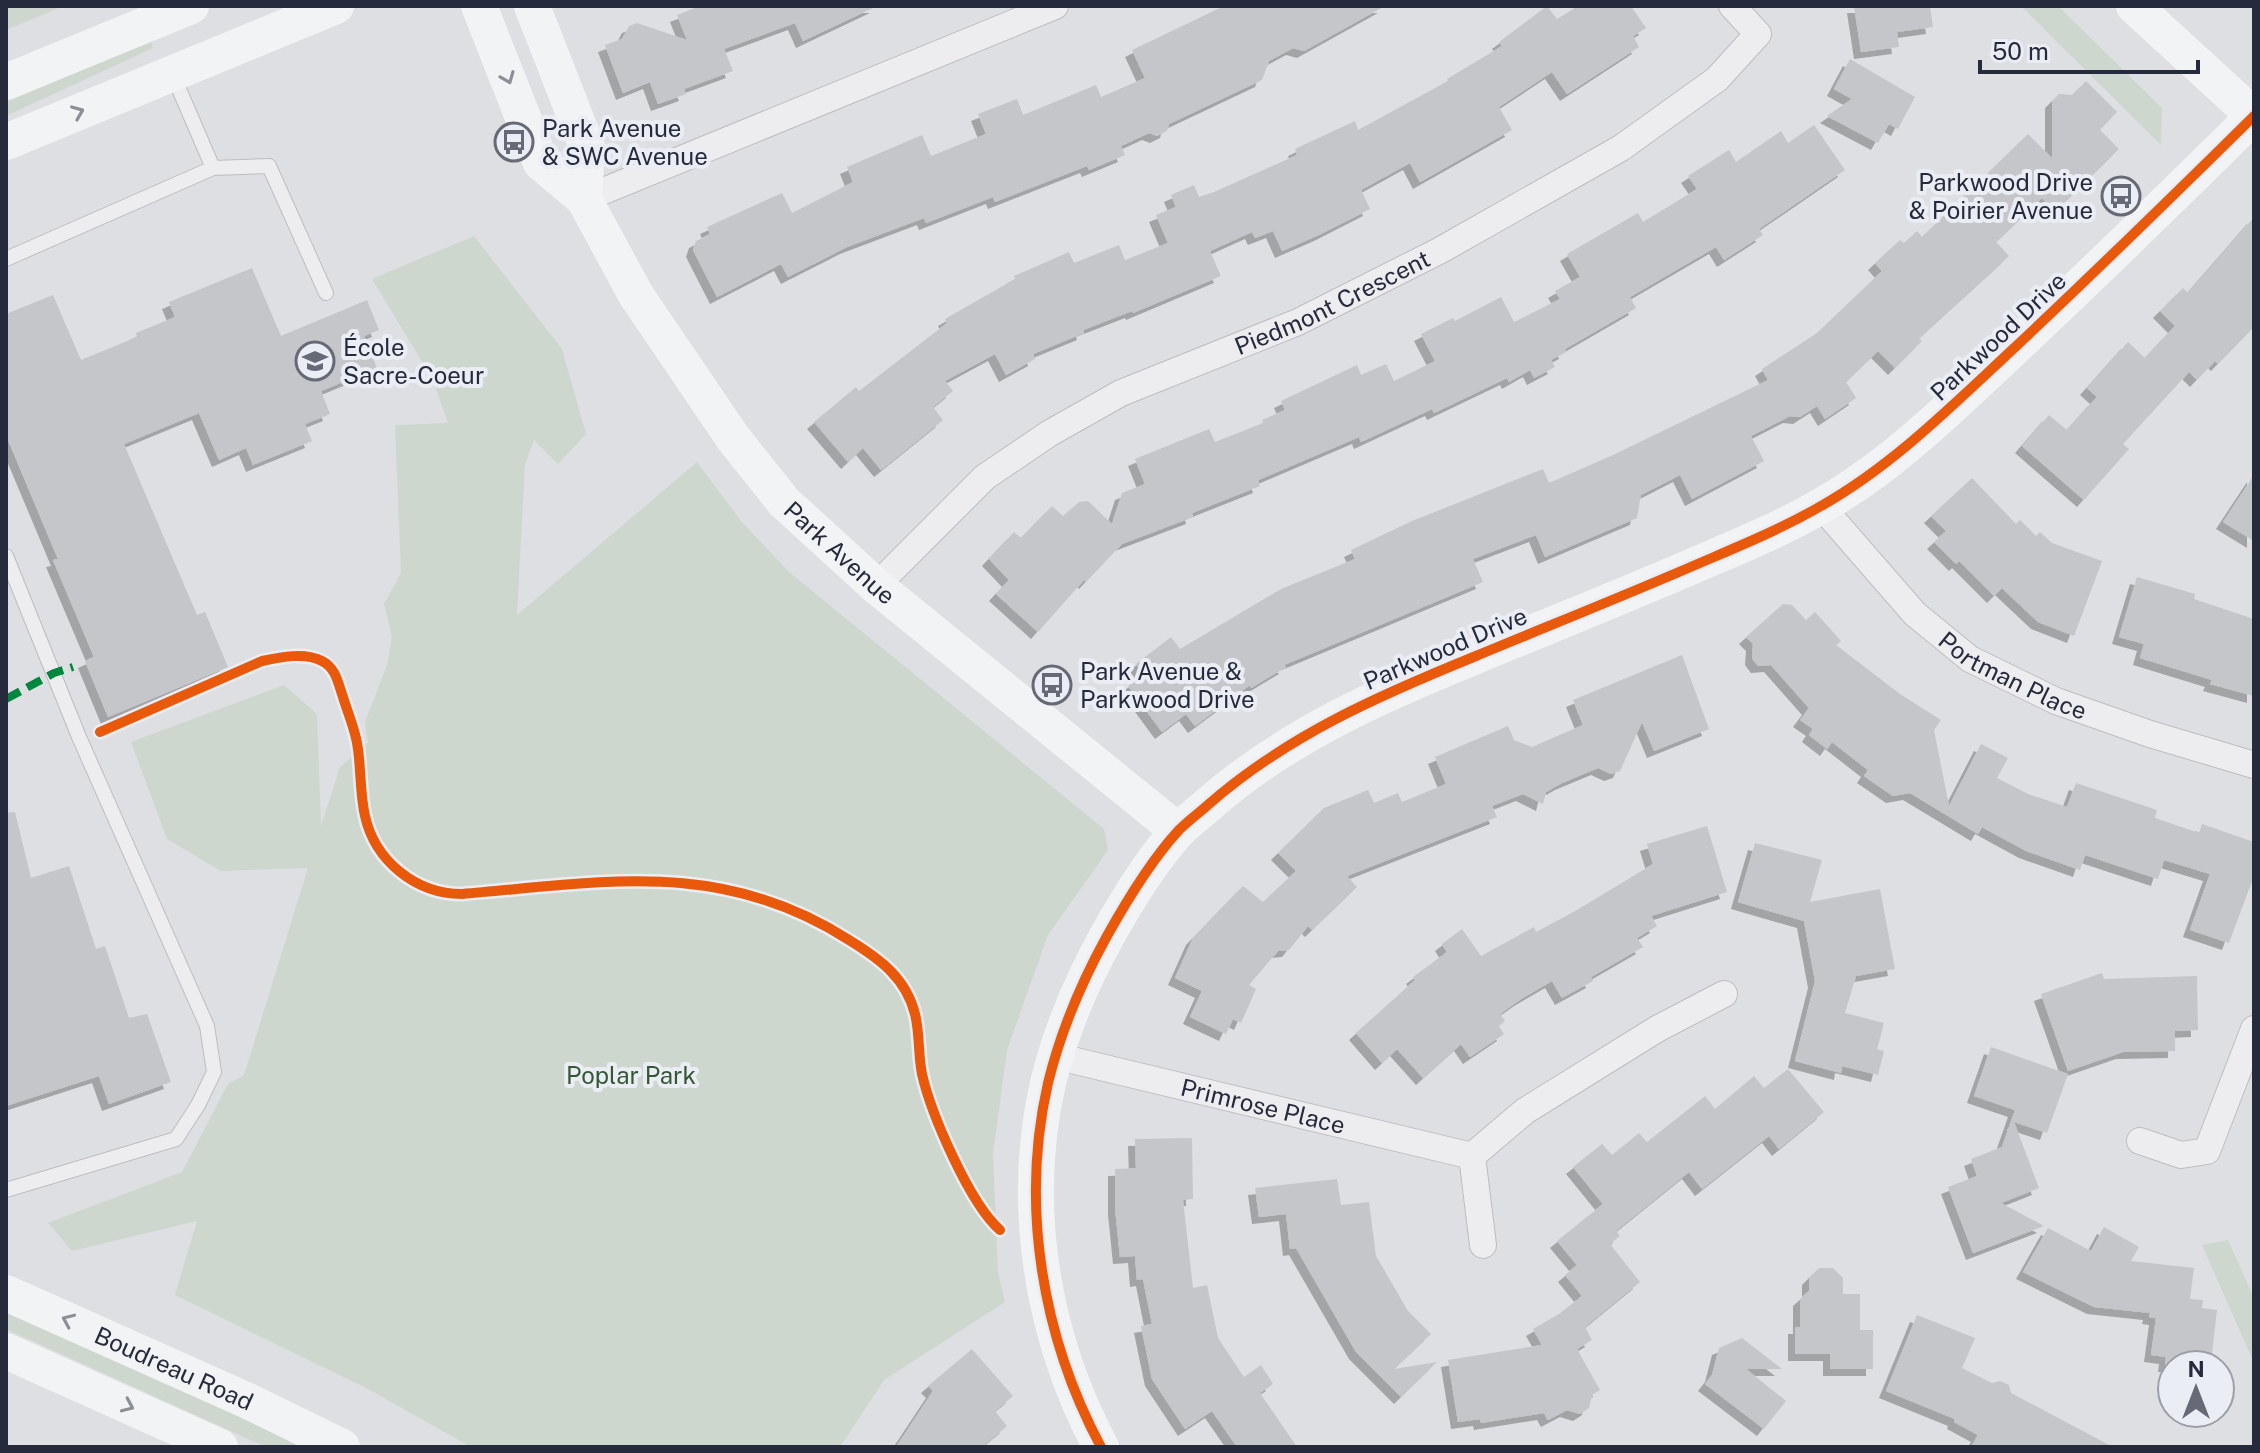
<svg xmlns="http://www.w3.org/2000/svg" width="2260" height="1453" font-family="'Public Sans',sans-serif">
	<style>
		.green { fill: #cdd7ce }
		.building { fill: #c4c6ca; filter: url(#shadow) }
		.lines { fill: none; stroke-linecap: round; stroke-linejoin: round }
		.lane-casing { stroke: #bcbdc1; stroke-width: 16 }
		.street-casing { stroke: #bcbdc1; stroke-width: 28 }
		.lane { stroke: #ededf0; stroke-width: 14 }
		.street { stroke: #ededf0; stroke-width: 26 }
		.secondary { stroke: #f2f3f4; stroke-width: 36 }
		.quiet { stroke: #00873e; stroke-width: 8; stroke-dasharray: 16 8; stroke-linecap: butt }
		.cycleway-casing { stroke: #ebedf4; stroke-width: 15 }
		.cycleway { stroke: #e8590c; stroke-width: 10 }
		.oneway { stroke: #8c8e98 }
		.labels { text-anchor: middle; dominant-baseline: central; stroke-width: 8; stroke-linejoin: round; paint-order: stroke }
		.poi-label { font-size: 24px; fill: #252a3c; stroke: #ebedf4; text-anchor: start }
		.street-label { font-size: 24px; fill: #252a3c; stroke: #ebedf4 }
		.park-label { font-size: 24px; fill: #345833; stroke: #ebedf4 }
	</style>
	<defs>
		<filter id="shadow"><feDropShadow dx="-7" dy="7" stdDeviation="0" flood-color="#0004"/></filter>
	</defs>
	<rect width="100%" height="100%" fill="#dedfe3"/>
	<path class="green" d="M6,6h58l-58,24z
		M2021,6h37l104,102 -1,37z
		M151,41l2,7 -147,68v-14z
		M474,236l88,113 24,85 -28,30 -24,-24 -9,24 -8,151 180,-153 44,59 48,51 315,257 4,21 -60,85 -41,115 -14,104 5,118 7,30 -121,78 -44,67h-369l-103,-58 -193,-94 22,-74 -125,30 -24,-28 134,-51 46,-88 16,-9 64,-207 -87,3 -54,-32 -36,-97 153,-57 33,29 4,112 19,-59 28,-24 -3,-21 22,-57 5,-28 -8,-33 17,-31 -6,-148 53,-2 -15,-43 -61,-101z
		M2228,1240l26,58v65l-52,-118z
		M6,1309l309,138h-49l-260,-118z"/>
	<path class="building" d="M700,6h177l-74,35 -8,-18 -71,26 9,22 -49,18 2,5 -28,10 -8,-22 -27,11 -18,-48 17,-6 7,-13 8,-3 50,17 -10,-25z
		M1224,6h161l-81,45 -11,-3 -24,13 -7,19 -93,44 -2,7 -10,5 -8,-3 -28,13 4,9 -36,15 -2,-4 -92,36 -2,-5 -67,26 -2,-5 -77,29 -59,30 -7,-13 -64,33 -24,-47 3,-9 14,-7 -3,-7 75,-34 10,20 61,-31 -6,-15 75,-32 9,21 55,-22 -8,-20 39,-15 6,16 73,-30 5,12 44,-19 -13,-28z
		M1547,6l10,13 21,-13h53l15,22 -13,8 6,11 -72,47 -15,-22 -53,35 13,23 -92,52 -10,-19 -49,27 9,19 -49,25 -39,17 -9,-20 -18,7 -3,-6 -42,19 11,25 -88,37 -1,-2 -49,19 1,3 -51,21 2,5 -29,16 -11,-21 -50,27 8,10 -20,16 10,13 -62,50 -18,-22 -15,14 -34,-40 42,-35 3,4 88,-68 -2,-4 70,-40 -1,-3 55,-24 5,11 45,-18 6,15 43,-17 -12,-28 20,-8 -5,-12 23,-10 5,12 15,-5 83,-37 -2,-6 60,-28 3,9 90,-49 -1,-2 55,-33 -3,-4z
		M1854,6h76l3,21 -36,5 2,15 -38,5z
		M1850,59l65,38 -17,32 -9,-5 -11,19 -51,-27 25,-17 -18,-10z
		M2086,81l31,31 -17,18 19,19 -64,63 -13,-14 -27,26 -19,18 13,14 -90,82 3,3 -27,27 -17,-17 -32,31 10,16 -31,21 -8,-13 -17,11 -10,-1 -39,20 13,25 -72,38 -12,-24 -39,20 -4,23 -92,39 -9,-22 -63,24 10,23 -199,83 2,2 -35,21 -1,-3 -55,41 -9,-12 -24,18 -34,-46 16,-12 -8,-10 35,-27 9,12 101,-60 74,-30 -4,-9 61,-29 131,-52 6,14 64,-28 155,-75 -6,-11 55,-36 65,-62 -7,-8 25,-23 4,3 13,-12 5,6 106,-103 24,24v-57l7,-7 13,1z
		M1814,125l31,45 -86,59 4,6 -39,25 -8,-13 -86,50 6,11 -71,41 1,3 -15,8 4,7 -21,11 -4,-8 -21,12 -2,-4 -73,35 -2,-4 -71,33 -2,-5 -101,43 2,6 -68,27 1,4 -71,27 -36,38 -2,-2 -46,52 -42,-38 13,-14 -20,-21 25,-27 7,6 31,-32 11,10 16,-14 9,-1 24,23 10,-31 23,-9 -10,-25 74,-30 6,13 48,-19 -1,-3 23,-10 -4,-9 76,-36 4,10 25,-11 8,17 41,-20 -14,-27 32,-16 2,3 46,-24 13,25 46,-23 -5,-8 25,-14 -13,-23 71,-41 5,9 54,-33 -9,-13 41,-26 7,12 45,-31 7,12z
		M2254,217v110l-36,37 -3,-3 -18,19 -8,-8 -66,72 6,5 -45,51 -62,-54 27,-31 18,15 30,-33 -10,-9 41,-46 17,16 30,-32 -15,-15 23,-23 5,5z
		M252,268l29,68 86,-36 12,30 -15,6 13,32 -56,23 9,23 -25,10 7,17 -59,24 -7,-17 -27,12 -20,-47 -75,31 73,171 8,-3 23,55 -120,50 -23,-56 9,-4 -41,-97 5,-1 -52,-124v-121l47,-19 28,65 56,-23 -1,-4 39,-16 -6,-15z
		M2254,475v66l-31,-19z
		M1972,478l44,46 4,-4 16,16 4,-4 12,11 50,18 -28,75 -36,-14 -36,-34 -8,8 -35,-35 -3,3 -22,-22 12,-11 -15,-15z
		M2137,577l58,17 -1,5 60,20v77l-44,-12 2,-4 -72,-22 4,-14 -25,-7z
		M1783,604l9,1 14,15 9,-8 26,29 -5,4 64,49 41,26 -7,10 15,76 32,-62 27,14 -11,20 31,16 39,13 9,-24 81,27 -2,8 44,15 3,-9 52,18v34l-25,67 -39,-13 20,-56 -46,-14 -6,19 -73,-24 -5,15 -54,-19 -44,-24 -4,7 -68,-41 -17,3 -29,-20 4,-6 -36,-28 -5,7 -18,-14 4,-6 -13,-9 9,-12 -38,-43 -13,1 -6,-8 1,-14 -7,-7z
		M1682,655l27,74 -55,22 -12,-29 -22,49 -9,3 -13,-6 -36,15 -16,9 -3,12 -20,-10 -31,12 5,11 -150,59 10,11 -45,43 -4,-4 -19,24 -11,1 -29,34 7,4 -15,34 -8,-4 -7,15 -36,-17 12,-26 -27,-13 18,-40 50,-52 20,16 33,-31 -18,-18 46,-45 44,-18 6,13 24,-10 4,9 44,-18 -11,-27 73,-31 6,14 18,7 51,-22 -10,-25z
		M15,812l16,66 38,-12 27,83 9,-3 24,72 18,-4 24,68 -62,22 -10,-28 -93,30v-293z
		M1707,826l20,66 -76,24 6,10 -20,12 6,9 -52,30 2,4 -31,17 -10,-17 -31,18 -21,15 5,7 -6,5 5,8 -34,23 -9,-13 -38,34 -26,-29 -15,14 -26,-30 59,-53 -2,-3 34,-25 -5,-8 20,-15 19,27 53,-29 2,5 41,-22 76,-46 -6,-20z
		M1755,843l67,17 -12,42 70,-13 15,80 -39,7 -11,37 39,10 -7,26 7,2 -6,24 -36,-9 -1,7 -46,-12 20,-80 -11,-60 -66,-19z
		M2102,973l2,6 93,-3 1,54 -23,1v20l-52,1 -55,19 -27,-77z
		M1991,1047l77,27 -21,59 -33,-11 25,66 -38,15 43,23 -71,27 -25,-66 29,-11 -6,-17 31,-12 13,-37 -41,-14z
		M1788,1069l36,43 -45,37 -10,-13 -67,53 -13,-17 -73,59 4,5 -10,8 30,38 -55,45 7,13 -15,9 23,41 -8,5 -3,13 -9,6 -13,-4 -19,10 -4,-7 -63,10 -1,-4 -22,3 -10,-62 94,-15 -9,-16 26,-15 23,-18 -17,-21 12,-10 -20,-24 46,-37 -30,-37 29,-23 10,11 27,-22 8,9 58,-46 10,13 39,-33 10,12z
		M1192,1138l1,61 -10,1 10,88 14,-3 11,53 26,39 17,-12 12,19 -13,9 37,54h-60l-25,-36 -27,18 -33,-50 -11,-53 11,-2 -9,-45 -6,1 -2,-24 -15,1 -5,-49v-39l21,-1 -1,-29z
		M1337,1179l4,26 28,-3 7,54 32,55 23,23 -37,35 43,-7 -36,35 -45,-45 -60,-104 -6,1 -4,-35 -27,3 -4,-29z
		M2104,1227l35,20 -8,14 63,7 -4,31 13,1 -1,8 15,2 -6,52 -14,-1v4h-32l1,-8 -15,-2 5,-37 -7,-1 1,-4 -56,-6 -71,-35 25,-44 43,23z
		M1819,1268h14l10,10v16h17v36h13v39h-43v-15h-35v-27h5v-28l9,-8v-13z
		M1917,1315l58,23 -13,30 30,15 8,-2 9,4 2,8 102,54h-142l7,-12 -24,-13 1,-3 -69,-28z
		M1742,1338l40,31h-36l40,32 -22,28 -59,-45 7,-9 7,-27z
		M972,1349l41,47 -18,15 12,15 -25,21h-86l37,-56 -5,-5z"/>
	<g class="lines">
		<g class="lane-casing">
			<path id="lane" d="M213,168l56,-2 57,127
				M6,259l207,-91 -40,-93
				M6,556l73,181 128,289 7,46 -16,33 -22,34 -170,51"/>
		</g>
		<g class="street-casing">
			<g id="street">
				<path d="M584,199l471,-193"/>
				<path id="s1" d="M1821,506l94,108 55,45 86,42 94,33 104,31"/>
				<path id="s2" d="M876,586l109,-109 65,-44 71,-40 177,-71 141,-71 182,-103 96,-69 41,-45 -26,-28"/>
				<path id="s3" d="M1055,1056l417,100"/>
				<path d="M2140,1141l41,14 26,-4 47,-122"/>
				<path d="M1472,1156l53,-45 132,-82 67,-35"/>
				<path d="M1472,1156l11,89"/>
			</g>
		</g>
		<use href="#lane" class="lane"/>
		<use href="#street" class="street"/>
		<g class="secondary">
			<path id="s4" d="M479,6l62,157 43,36 52,96 97,143 51,64 92,84 302,245"/>
			<path d="M532,6l55,141 -3,52"/>
			<path d="M2134,6l120,110"/>
			<path d="M6,82l185,-76"/>
			<path d="M6,142l330,-136"/>
			<path id="s5" d="M6,1293l242,108 94,46"/>
			<path d="M6,1351l214,96"/>
			<path d="M1101,1447c-59,-110 -81,-242 -53,-364 13,-53 33,-100 59,-147 19,-34 46,-78 72,-106 9,-9 20,-17 30,-26 79,-69 171,-109 267,-148 70,-29 140,-57 210,-87 46,-20 92,-38 135,-63 71,-40 131,-100 191,-156 82,-77 162,-155 242,-234"/>
		</g>
		<path class="quiet" d="M6,699l48,-26 19,-6"/>
		<g class="cycleway-casing">
			<path id="cycleway" d="M100,732l162,-71c19,-4 43,-9 60,0 14,7 16,22 21,36 5,17 13,34 15,52 3,22 2,45 7,67 10,45 51,78 97,78 142,-12 259,-36 387,46 31,19 57,38 66,74 5,20 3,41 7,60 9,40 48,130 78,156
				M1101,1447c-59,-110 -81,-242 -53,-364 13,-53 33,-100 59,-147 19,-34 46,-78 72,-106 9,-9 20,-17 30,-26 79,-69 171,-109 267,-148 70,-29 140,-57 210,-87 46,-20 92,-38 135,-63 71,-40 131,-100 191,-156 82,-77 162,-155 242,-234"/>
		</g>
		<use href="#cycleway" class="cycleway"/>
	</g>
	<defs><path id="oneway-chevron" d="M-2-3.5L2.5 0L-2 3.5" fill="none" stroke-width="1.6" stroke-linecap="round" stroke-linejoin="round" transform="scale(2)"/></defs>
	<g class="oneway">
		<use href="#oneway-chevron" transform="translate(508 78) rotate(68)"/>
		<use href="#oneway-chevron" transform="translate(78 112) rotate(-22)"/>
		<use href="#oneway-chevron" transform="translate(68 1320) rotate(-156)"/>
		<use href="#oneway-chevron" transform="translate(128 1406) rotate(24)"/>
	</g>
	<defs>
		<g id="bus-ring" transform="scale(2)"><circle r="9.5" fill="#ebedf4" stroke="#666976" stroke-width="1.5"/><path d="M-5-6H5V4H4V6H2V4H-2V6H-4V4H-5ZM-3.5-4V0h7V-4ZM-3.5 1.2v1.5H-2V1.2ZM2 1.2v1.5H3.5V1.2Z" fill="#666976"/></g>
		<g id="school-ring" transform="scale(2)"><circle r="9.5" fill="#ebedf4" stroke="#666976" stroke-width="1.5"/><path d="M0-5L7-2L0 1L-7-2ZM-4 1L0 2.5L4 1V4Q0 6-4 4Z" fill="#666976"/></g>
	</defs>
	<g fill-rule="evenodd">
		<use href="#bus-ring" x="514" y="142"/>
		<use href="#bus-ring" x="2121" y="196"/>
		<use href="#school-ring" x="315" y="361"/>
		<use href="#bus-ring" x="1052" y="685"/>
	</g>
	<g class="labels">
		<g class="poi-label">
			<text x="542" y="128">Park Avenue<tspan x="542" dy="28">&amp; SWC Avenue</tspan></text>
			<text x="2093" y="182" text-anchor="end">Parkwood Drive<tspan x="2093" dy="28">&amp; Poirier Avenue</tspan></text>
			<text x="343" y="347">École<tspan x="343" dy="28">Sacre-Coeur</tspan></text>
			<text x="1080" y="671">Park Avenue &amp;<tspan x="1080" dy="28">Parkwood Drive</tspan></text>
		</g>
		<g class="street-label">
			<text stroke="none"><textPath href="#s2" startOffset="544">Piedmont Crescent</textPath></text>
			<text transform="translate(1998 336) rotate(-43)">Parkwood Drive</text>
			<text stroke="none"><textPath href="#s4" startOffset="664">Park Avenue</textPath></text>
			<text transform="translate(1445 648) rotate(-23)">Parkwood Drive</text>
			<text stroke="none"><textPath href="#s1" startOffset="260">Portman Place</textPath></text>
			<text stroke="none"><textPath href="#s3" startOffset="214">Primrose Place</textPath></text>
			<text stroke="none"><textPath href="#s5" startOffset="184">Boudreau Road</textPath></text>
		</g>
		<g class="park-label">
			<text x="631" y="1075">Poplar Park</text>
		</g>
	</g>
	<rect width="2260" height="1453" fill="none" stroke="#252a3c" stroke-width="16"/>
	<g transform="translate(2196 1389)"><circle r="38" fill="#ebedf4" stroke="#9c9faa" stroke-width="2"/>
	<path d="M0-6L14 30L0 20L-14 30Z" fill="#666976"/>
	<text y="-12" font-size="22" font-weight="bold" text-anchor="middle" fill="#252a3c">N</text>
	</g>
	<path d="M1980 60v12h218v-12" fill="none" stroke="#252a3c" stroke-width="4"/>
	<text x="1992" y="60" font-size="24" fill="#252a3c" stroke="#ebedf4" stroke-width="6" paint-order="stroke">50 m</text>
</svg>
